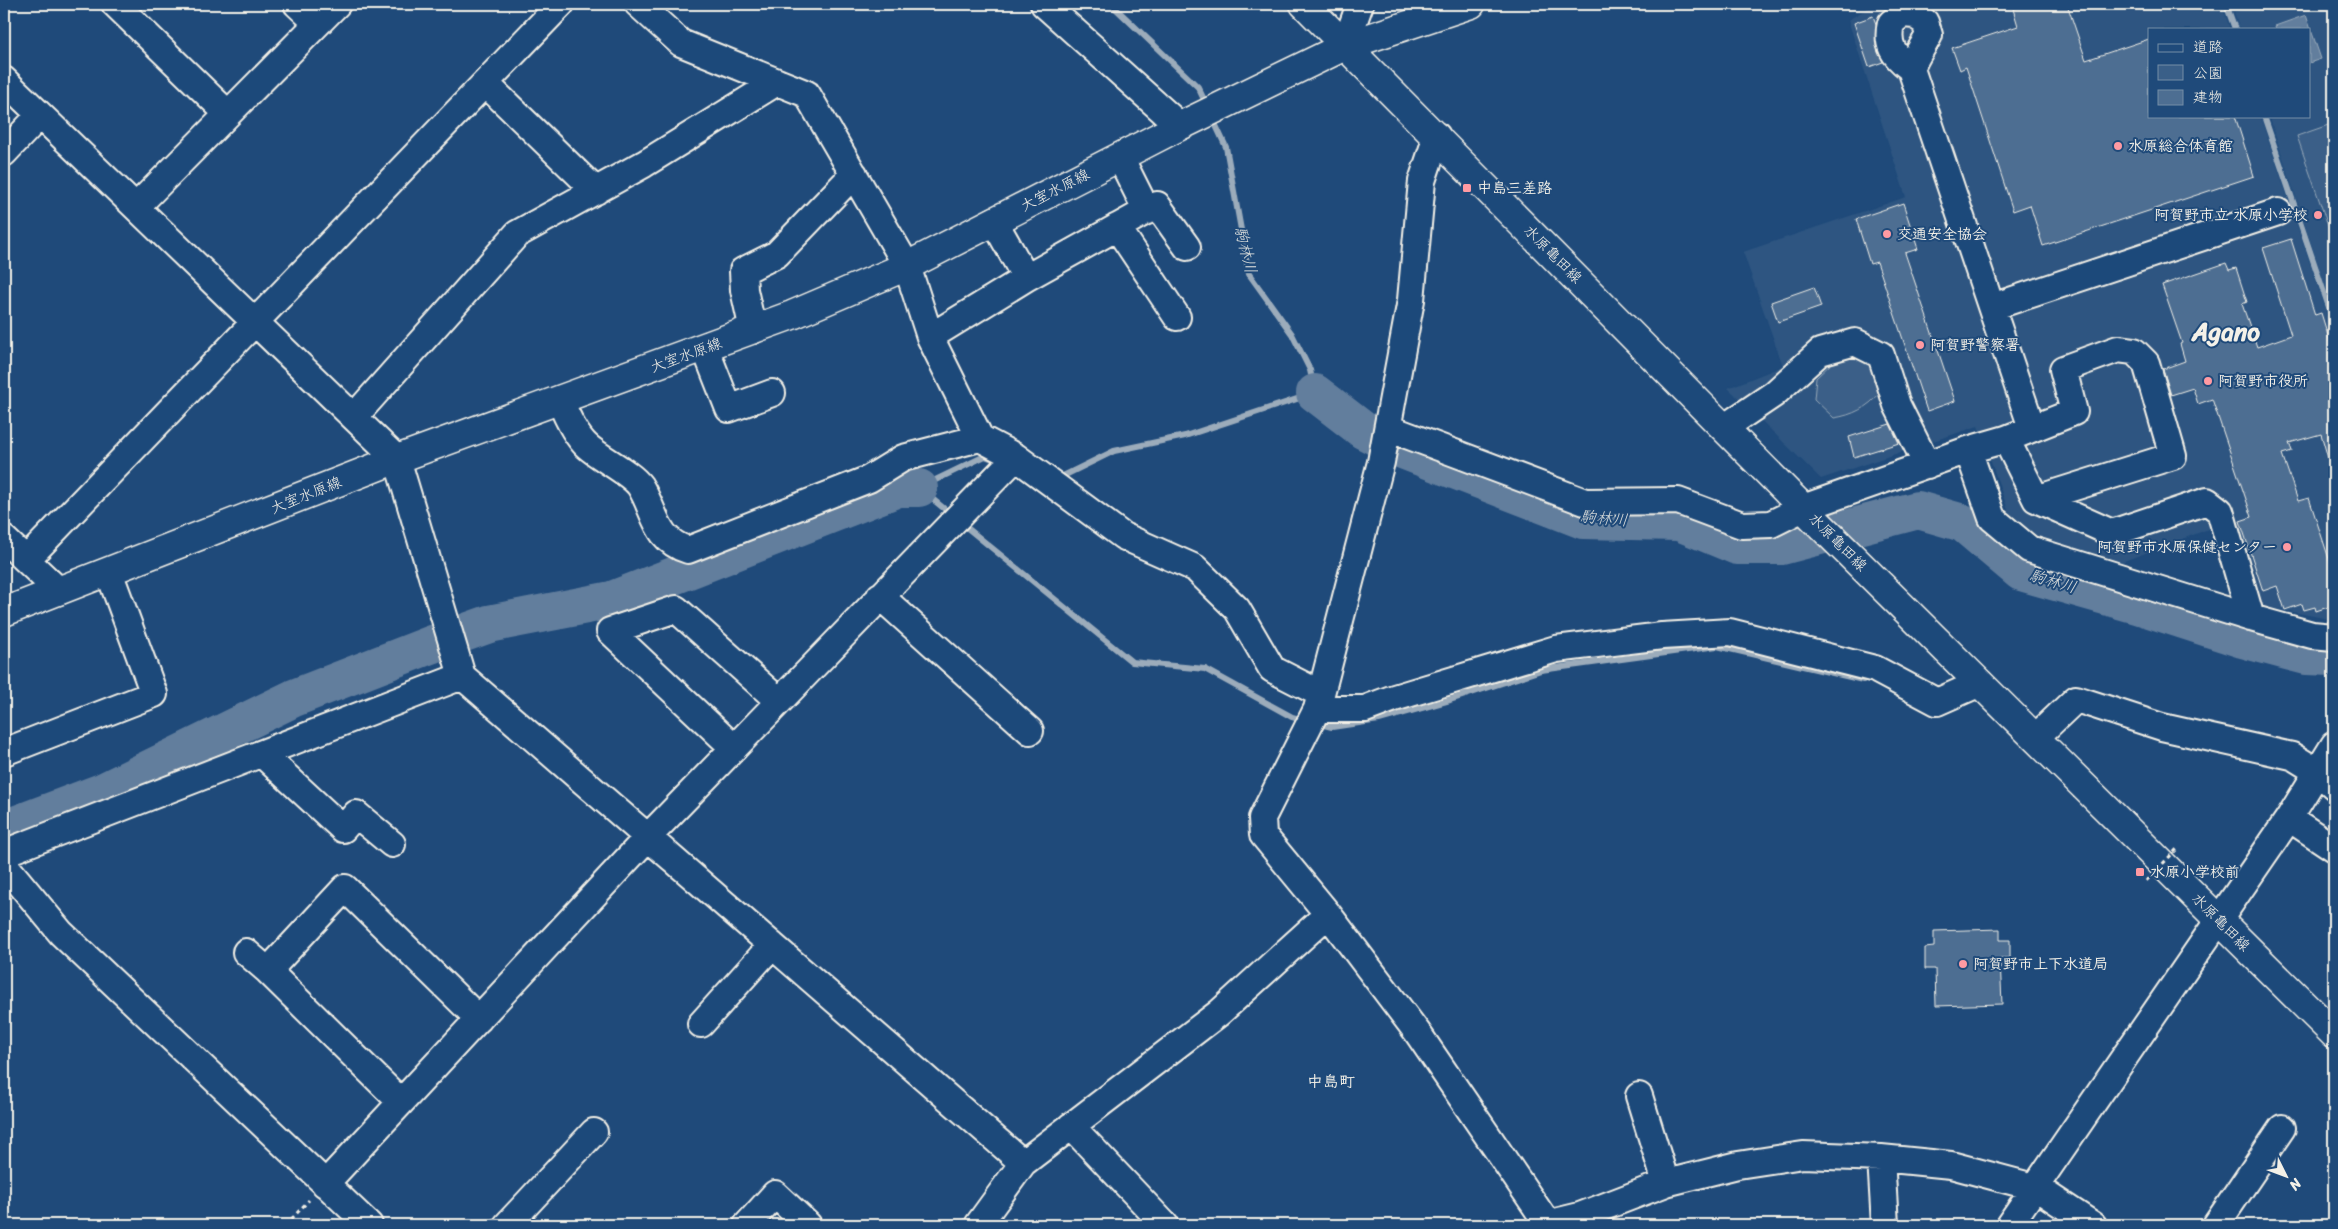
<svg xmlns="http://www.w3.org/2000/svg" width="2338" height="1229" font-family="Sriracha,'Klee One',sans-serif">
	<style>
		.built { fill: #2d5581 }
		.green { fill: #3a5f88; stroke: #97a8b8 }
		.water { fill: #627e9d; stroke: #9cacbb }
		.lines { fill: none; stroke-linecap: round; stroke-linejoin: round }
		.stream { stroke: #9cacbb; stroke-width: 6 }
		.river { stroke: #627e9d; stroke-width: 38 }
		.building { fill: #4d6e92; stroke: #f4f1e8 }
		.minor-casing { stroke: #f4f1e8; stroke-width: 30 }
		.major-casing { stroke: #f4f1e8; stroke-width: 31 }
		.path { stroke: #f4f1e8; stroke-width: 3; stroke-dasharray: 4 4; stroke-linecap: butt }
		.minor { stroke: #1f4a7a; stroke-width: 26 }
		.major { stroke: #1f4a7a; stroke-width: 28 }
		.path-bridge { stroke: #f4f1e8; stroke-width: 3; stroke-dasharray: 4 4; stroke-linecap: butt }
		.poi-dot { fill: #ff9aa2; stroke: #1f4a7a; stroke-width: 2 }
		.labels { text-anchor: middle; dominant-baseline: central; stroke-width: 4; stroke-linejoin: round; paint-order: stroke }
		.poi-label { font-size: 15px; font-weight: bold; fill: #f4f1e8; stroke: #1f4a7a; text-anchor: start }
		.street-label { font-size: 15px; fill: #f4f1e8; stroke: #1f4a7a }
		.water-label { font-size: 16px; font-style: italic; fill: #dee0dd; stroke: #1f4a7a }
		.neighbourhood-label { font-size: 16px; font-weight: bold; fill: #f4f1e8; stroke: #1f4a7a }
		.town-label { font-size: 25px; font-weight: bold; fill: #f4f1e8; stroke: #1f4a7a }
	</style>
	<rect width="100%" height="100%" fill="#1f4a7a"/>
	<filter id="ink" filterUnits="userSpaceOnUse"><feTurbulence type="fractalNoise" baseFrequency=".02" numOctaves="2"/><feDisplacementMap in="SourceGraphic" scale="10" xChannelSelector="R" yChannelSelector="G"/><feConvolveMatrix kernelMatrix="1 2 1 2 8 2 1 2 1" color-interpolation-filters="sRGB"/></filter>
	<g filter="url(#ink)">
		<path class="built" d="M1875,4h347l8,25h-81v87h111l74,218v286l-98,-19 -22,-74 -103,39 -80,-31 -19,-14 -34,-95 -157,53 -93,-91 55,-22 -40,-114 163,-55 -58,-177z
			M2260,4h74v309l-65,-197h40v-87h-70l-5,-17z"/>
		<path class="green" d="M2334,123v120l-37,-107z
			M1852,353c19,10 26,18 28,40 -13,15 -27,22 -46,25l-20,-19 2,-21 19,-18z"/>
		<path class="water" d="M2306,15l15,44 -12,4v-34h-33l-1,-3z"/>
		<g class="lines">
			<path class="stream" d="M1111,4l87,83 9,19
				M2226,4l9,25
				M2264,116l70,206
				M1057,479l57,-28 71,-15 130,-43 -5,-23 -18,-36 -43,-60 -23,-127 -14,-30
				M952,515l-33,-27 66,-32 8,3
				M960,522l172,140 73,7 87,48 12,3
				M1316,723l16,4 47,-7 71,-20 91,-30 176,-24 146,34"/>
			<path class="river" d="M1315,393l48,37 37,19 183,71 96,2 58,24h44l137,-36 45,13 58,49 116,33 105,34 64,17 28,1
				M4,829l98,-37 192,-94 136,-53 59,-21 123,-24 286,-112h21"/>
		</g>
		<path class="building" d="M2028,4h39l19,56 63,-21v77h86l19,60 -211,70 -13,-41 -17,6 -47,-144 -6,3 -8,-22 66,-22 -5,-17z
			M1873,16l3,8v22l7,16 -14,5 -15,-44z
			M1903,203l15,46 -13,4 50,148 -28,10 -50,-149 -7,2 -14,-45z
			M2291,239l24,76 6,-2 13,42v110h-4l-9,-31 -32,9 3,8 -10,3 16,47 11,-3 25,76v31l-18,6 -1,-4 -11,3 -2,-6 -17,6 -8,-24 -14,5 -23,-70 12,-4 -40,-118 -14,5 -5,-16 -22,7 -8,-26 22,-8 -5,-17 2,-1 -20,-58 64,-22 3,7 7,-2 11,34 -5,2 15,43 34,-12 -28,-87z
			M1814,287l7,20 -43,15 -7,-20z
			M1890,424l9,19 -45,14 -5,-20z
			M2000,929v11h10v18h-10l2,46 -66,2 -1,-37h-10v-21l9,-1v-16z"/>
		<g class="lines">
			<g class="minor-casing">
				<path id="minor" d="M115,4l113,110
					M297,4l20,19
					M638,4l43,39 126,51 100,172 23,71 50,101 36,19 107,79 72,32 42,41 35,60 49,25
					M1044,4l136,122
					M1345,46l15,-42
					M1911,69c4,-13 12,-22 18,-34l-4,-13 -10,-7 -13,-1 -11,9c-5,22 2,32 20,46l121,359
					M4,80l393,379 65,217 561,487
					M485,83l111,108
					M1437,136l-15,45 -11,119 -30,162 -64,247 -55,109 1,17 65,79 89,118 130,191
					M4,153l36,-38
					M1120,157l27,54
					M136,207l201,-203
					M994,221l32,57
					M1117,227l60,90
					M1992,307l286,-95
					M753,330l-9,-40 -1,-19 34,-17 77,-80
					M930,337l96,-59 131,-73 30,42
					M705,348l24,61 43,-16
					M560,400c6,15 15,35 27,46 13,12 44,27 53,40 16,26 15,54 48,64l181,-71 34,-21 77,-20
					M354,417l163,-183 127,-70 133,-82
					M1725,427l49,-33 46,-42 35,-10 26,13 16,50 30,60
					M1388,428l197,74 93,-1 64,24 29,-1 32,-16 165,-58 24,68 37,31 222,69 61,17 22,2
					M2006,439l30,60 76,34 95,-32 13,10 31,107
					M1968,450l38,-11 68,-27 -11,-43 55,-20 16,2 12,12 27,93 -137,43
					M4,539l55,52
					M26,560l535,-556
					M880,596l150,135
					M1317,709h48l29,-11 162,-49 106,-13 68,-4 145,37 62,33 43,-19
					M2035,738l41,-39 86,28 130,29 26,16 16,14
					M734,748l-124,-117 66,-22 103,92
					M4,752l150,-58 -45,-122
					M262,754l81,75 13,-15 36,30
					M2289,818l45,30
					M4,853l458,-177
					M4,864l57,69 308,292
					M246,952l22,19 133,131
					M268,971l77,-83 134,131
					M701,1024l71,-79
					M1639,1096l27,87
					M1071,1126l94,99
					M1881,1158l4,67
					M325,1184l323,-347 368,-380
					M507,1225l87,-93
					M747,1225l28,-31 33,31
					M978,1225l45,-62 196,-150 109,-99
					M1543,1225l37,-9 86,-33 72,-18 65,-10 78,3 70,7 86,23 56,37
					M2009,1225l280,-407 45,-73
					M2216,1225l66,-97"/>
			</g>
			<g class="major-casing">
				<path id="major" d="M1304,4l510,515 520,515
					M4,612l393,-153 395,-144 115,-49 273,-140 165,-80 126,-42"/>
			</g>
			<path class="path" d="M286,1225l23,-25"/>
			<use href="#minor" class="minor"/>
			<use href="#major" class="major"/>
			<path class="path-bridge" d="M2146,881l32,-33"/>
		</g>
	</g>
	<g class="poi-dot">
		<circle cx="2118" cy="146" r="5"/>
		<rect x="1462" y="183" width="10" height="10" rx="2.5"/>
		<circle cx="2318" cy="215" r="5"/>
		<circle cx="1887" cy="234" r="5"/>
		<circle cx="1920" cy="345" r="5"/>
		<circle cx="2208" cy="381" r="5"/>
		<circle cx="2287" cy="547" r="5"/>
		<rect x="2135" y="867" width="10" height="10" rx="2.5"/>
		<circle cx="1963" cy="964" r="5"/>
	</g>
	<g class="labels">
		<g class="poi-label">
			<text x="2128" y="146">水原総合体育館</text>
			<text x="1477" y="188">中島三差路</text>
			<text x="2308" y="215" text-anchor="end">阿賀野市立 水原小学校</text>
			<text x="1897" y="234">交通安全協会</text>
			<text x="1930" y="345">阿賀野警察署</text>
			<text x="2218" y="381">阿賀野市役所</text>
			<text x="2277" y="547" text-anchor="end">阿賀野市水原保健センター</text>
			<text x="2150" y="872">水原小学校前</text>
			<text x="1973" y="964">阿賀野市上下水道局</text>
		</g>
		<g class="street-label">
			<text transform="translate(1055 190) rotate(-27)">大室水原線</text>
			<text transform="translate(1553 254) rotate(45)">水原亀田線</text>
			<text transform="translate(686 355) rotate(-20)">大室水原線</text>
			<text transform="translate(306 495) rotate(-22)">大室水原線</text>
			<text transform="translate(1838 542) rotate(45)">水原亀田線</text>
			<text transform="translate(2221 922) rotate(45)">水原亀田線</text>
		</g>
		<g class="water-label">
			<text transform="translate(1246 250) rotate(76)">駒林川</text>
			<text transform="translate(1604 518) rotate(5)">駒林川</text>
			<text transform="translate(2053 581) rotate(16)">駒林川</text>
		</g>
		<g class="neighbourhood-label">
			<text x="1331" y="1081">中島町</text>
		</g>
		<g class="town-label">
			<text x="2226" y="331">Agano</text>
		</g>
	</g>
	<rect width="2338" height="1229" fill="none" stroke="#1f4a7a" stroke-width="20"/>
	<rect x="10" y="10" width="2318" height="1209" fill="none" stroke="#f4f1e8" stroke-width="2" filter="url(#ink)"/>
	<rect x="2148" y="28" width="162" height="90" fill="#1f4a7a" stroke="#748da6"/>
	<rect x="2158" y="44" width="25" height="8" fill="#1f4a7a" stroke="#748da6"/>
	<text x="2193" y="52" font-size="15" fill="#f4f1e8">道路</text>
	<rect x="2158" y="65" width="25" height="15" fill="#3a5f88" stroke="#748da6"/>
	<text x="2193" y="78" font-size="15" fill="#f4f1e8">公園</text>
	<rect x="2158" y="90" width="25" height="15" fill="#4d6e92" stroke="#748da6"/>
	<text x="2193" y="102" font-size="15" fill="#f4f1e8">建物</text>
	<g transform="translate(2286 1176) rotate(132)" stroke="#1f4a7a" stroke-width="4" paint-order="stroke">
	<path d="M0-4L9 19L0 12L-9 19Z" fill="#f4f1e8"/>
	<text y="-8" font-size="14" font-weight="bold" text-anchor="middle" fill="#f4f1e8">N</text>
	</g>
</svg>
